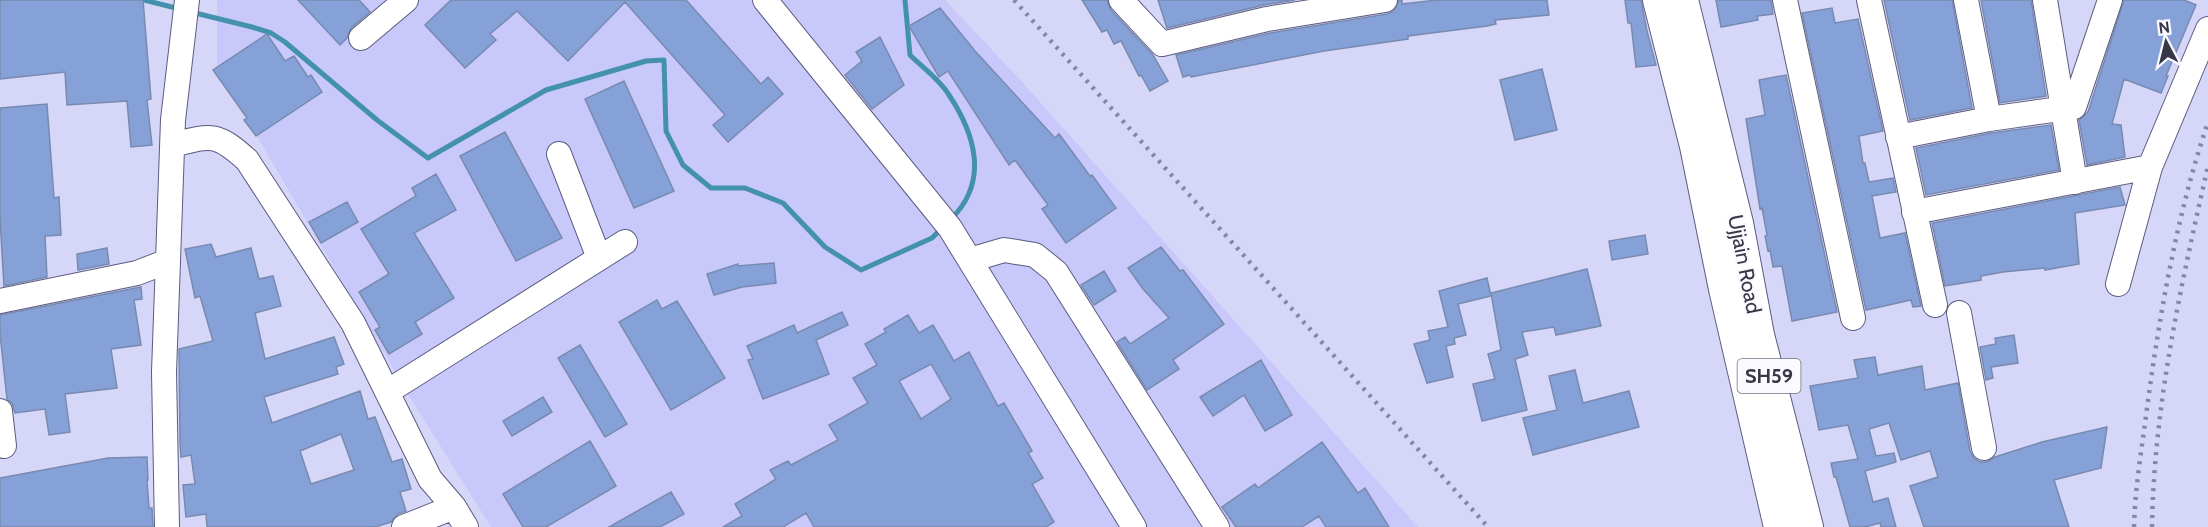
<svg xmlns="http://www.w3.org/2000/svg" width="2208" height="527" font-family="Cabin,sans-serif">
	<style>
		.built { fill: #c8c8fb }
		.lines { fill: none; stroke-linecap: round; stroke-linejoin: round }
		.stream { stroke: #4491ae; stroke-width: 5 }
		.building { fill: #86a1d8; stroke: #788aaf; stroke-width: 1.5; fill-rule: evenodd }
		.minor-casing { stroke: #5b5b80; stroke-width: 26 }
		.major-casing { stroke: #5b5b80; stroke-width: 32 }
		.minor { stroke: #fff; stroke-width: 24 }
		.major { stroke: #fff; stroke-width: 30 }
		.rail { stroke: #8686a0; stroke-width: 4.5; stroke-dasharray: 3 6; stroke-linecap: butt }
		.labels { text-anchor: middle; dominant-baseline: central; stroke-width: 4.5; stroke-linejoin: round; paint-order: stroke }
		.shield { fill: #fafaff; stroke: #72727f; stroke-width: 1.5 }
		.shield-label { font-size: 20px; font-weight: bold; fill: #373748 }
		.street-label { font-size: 21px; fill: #373748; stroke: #fafaff }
	</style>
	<rect width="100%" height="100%" fill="#d6d6f9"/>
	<path class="built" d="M217,0h728l78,83 395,444h-927l-80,-128 -194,-331z"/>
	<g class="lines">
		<path class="stream" d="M144,0l36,9
			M905,0l5,55c12,12 30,25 39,40 26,39 40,86 3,123
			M191,12l61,15 19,6 14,9 92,78 51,38 118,-68 100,-29 18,-1 2,71 17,34 28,23h34l38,15 42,44 36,23 71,-32 11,-11"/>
	</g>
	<path class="building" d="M0,0h143l8,99 -4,1 5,45 -21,2 -4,-46 -60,4 -2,-33 -65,7z
		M298,0h61l11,12 -19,16 -4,10 -7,7z
		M451,0h235l75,84 7,-7 15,17 -55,48 -15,-17 12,-10 -100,-113 -57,59 -51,-50 -27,23 6,6 -31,28 -40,-43z
		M1082,0h25l4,10 42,45 15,26 -18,10 -9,-16 -2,1 -18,-35 -7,3 -7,-14 -5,2z
		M1158,0h137l-31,5 -97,23z
		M1399,0h3v4l35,-4h110l2,15 -54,5 1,4 -9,2 -79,10v3l-84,12 -133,26 -1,-2 -7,2 -7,-22 94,-22 117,-19 7,-3z
		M1625,0h16l6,31 9,34 -20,2 -5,-44h-3z
		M1716,0h55l2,14 -16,2 1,4 -37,7z
		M1884,0h68l20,108 -62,12z
		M1981,0h50l15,96 -46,7z
		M2124,0h60l12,5 -30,71h2l-7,17 -37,-14 -12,45 9,1 4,32 -38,8 -8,-45 9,-8z
		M940,8l35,43 80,87 4,-4 31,42 2,-1 24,33 -50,35 -24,-34 6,-4 -33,-45 -6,5 -61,-94 -9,6 -30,-51z
		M1832,8l3,15 23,-4 25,112 -24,5 4,27h2l4,19 24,-4 3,14 -24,4 8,42 25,-5 16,73 -8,1 -2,-7 -45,10 -64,-297z
		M267,34l18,27 9,-5 14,21 3,-2 11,17 -66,44 -12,-16 3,-2 -34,-48z
		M880,37l24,48 -32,24 -27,-34 17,-14 -6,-9z
		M1542,69l15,61 -42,10 -15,-60z
		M1786,75l51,237 -45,9 -10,-55 -9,1 -3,-17 -2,1 -3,-15 2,-1 -5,-27 -2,1 -14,-90 19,-4 -6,-35z
		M624,81l50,110 -40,17 -49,-109z
		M47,104l7,94 5,-1 2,38 -16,1 2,41 -43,9 -4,-67v-111z
		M2051,125l8,45 -133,25 -10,-47 75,-15z
		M505,132l57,106 -46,23 -56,-105z
		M436,174l20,36 -42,23 40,65 -39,24 7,12 -33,20 -14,-24 5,-3 -21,-35 30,-18 -28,-45 55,-33 -4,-8z
		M2120,187l5,18 -50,8 4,51 -34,6v-2l-42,4 -22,4v4l-36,6 -13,-63z
		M347,202l11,20 -37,21 -12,-21z
		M1645,235l3,19 -36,6 -3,-19z
		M211,244l5,13 35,-9 8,31 14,-3 8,30 -26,7 10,46 69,-22 10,27 -8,3 2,7 -74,23 8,26 88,-32 8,28 7,-2 17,45 10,-3 9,30 -11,3 6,19 -8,3 -7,8 -16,5h-168l-1,-13 -20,3 -3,-32 12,-1 -4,-29 -10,2 -1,-14 -1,-94 34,-8 -13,-45 -5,2 -10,-49zM341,434l13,36 -43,14 -11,-33z
		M1161,247l19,24 3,-1 41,54 -51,36 6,9 -32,21 -30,-48 8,-5 5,7 39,-26 -26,-29 -15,-21z
		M107,248l2,16 -31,6 -1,-16z
		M774,263l2,20 -34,4 -28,8 -7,-21 31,-10v2z
		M1587,269l14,57 -45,9 -2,-8 -32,5 6,23 -13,4 12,51 -45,11 -9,-37 22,-5 -7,-25 13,-4 -10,-57z
		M1104,271l12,20 -22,14 -13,-20z
		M1487,278l4,18 -33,8 8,31 -12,3 1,6 -9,2 7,31 -26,6 -13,-39 16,-4 -2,-9 20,-4 -9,-36z
		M141,287l1,12 -8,1 7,45 -30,4 6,39 -52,6 5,38 -21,3 -4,-26 -30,4 -3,-10 -5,-4 -7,-65v-19z
		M657,300l5,9 15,-8 48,77 -54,32 -52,-88z
		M842,312l6,13 -32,15 13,34 -66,25 -15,-39 5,-1 -6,-13 47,-21 3,8z
		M908,315l11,18 14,-8 21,36 15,-9 29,54 6,-3 28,48 -4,2 15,25 -11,6 22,38 -8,5h-232l-8,-14 -23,14h-60l19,-11 -7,-12 41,-25 -6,-9 18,-9 3,4 47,-25 -9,-15 39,-22 -15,-25 24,-13 -12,-21 21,-12 -2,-3zM931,364l20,35 -30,20 -22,-38z
		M2014,335l4,28 -27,4 2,11 -7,2 -6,-33 16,-3 -1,-6z
		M580,345l47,79 -22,13 -47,-79z
		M1875,357l3,18 44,-9 3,24 33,-7 12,68 4,7 6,4h7l8,-5 47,-15 65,-15 -6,41 -47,12 15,47h-145l-14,-41 28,-9 -8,-26 -29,9 -12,-37 -20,6 7,27 18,-3 2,9 -31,9 8,31 15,-4 8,29h-15l-1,-4 -15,4h-15l-14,-50h-2l-3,-14 27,-4 -10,-34 -29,5 -9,-44 48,-8 -4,-18z
		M1261,360l31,55 -27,16 -21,-36 -31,21 -13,-19z
		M1575,370l8,33 46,-12 10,36 -106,28 -10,-37 34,-8 -8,-34z
		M543,397l9,15 -40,24 -9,-15z
		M590,441l26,45 -70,41h-23l-20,-33z
		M1322,442l36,51 7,-5 24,39h-63l-7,-11 -17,11h-66l-14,-20 33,-23 3,4z
		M147,457l1,23h-1l2,28h3l1,19h-153v-49l108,-20z
		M671,492l13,22 -24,13h-51z"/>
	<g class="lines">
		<g class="minor-casing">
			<path id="minor" d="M765,0l185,228 184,299
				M1121,0l41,44 105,-25 118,-19
				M1785,0l68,318
				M1869,0l66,305
				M1966,0l23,119
				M2045,0l30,182
				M361,38l45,-38
				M1898,137l91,-18 85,-12 36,-107
				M173,145c38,-10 43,-13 74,15l106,163 77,156 24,28 12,20
				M559,154l40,104
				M1914,212l236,-45
				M970,260l34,-10 31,5 21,17 161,255
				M2118,284l32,-117 58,-138
				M0,301l137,-28 31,-12
				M1959,313l25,135
				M387,392l238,-150
				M0,411l4,35
				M167,527l-3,-155 4,-111 5,-141 14,-120
				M404,527l50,-20"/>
		</g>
		<g class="major-casing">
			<path id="major" d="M1658,0l37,146 29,143 55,238
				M1683,0l55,223 21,112 49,192"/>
		</g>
		<use href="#minor" class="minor"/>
		<use href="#major" class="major"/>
		<path class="rail" d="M1014,0l474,527
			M2134,527c1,-40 8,-79 13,-119 13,-96 30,-194 61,-286
			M2152,527c2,-122 29,-242 56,-361"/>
	</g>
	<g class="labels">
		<rect class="shield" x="1737.5" y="359" width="63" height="34" rx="4.5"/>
		<g class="shield-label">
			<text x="1769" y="376">SH59</text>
		</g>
		<g class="street-label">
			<text transform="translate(1745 264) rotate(79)">Ujjain Road</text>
		</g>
	</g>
	<g transform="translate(2166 42) rotate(353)" stroke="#fafaff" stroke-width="4.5" paint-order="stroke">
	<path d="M0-4.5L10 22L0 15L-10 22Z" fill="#373748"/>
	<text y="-9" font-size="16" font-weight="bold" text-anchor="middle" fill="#373748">N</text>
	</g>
</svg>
